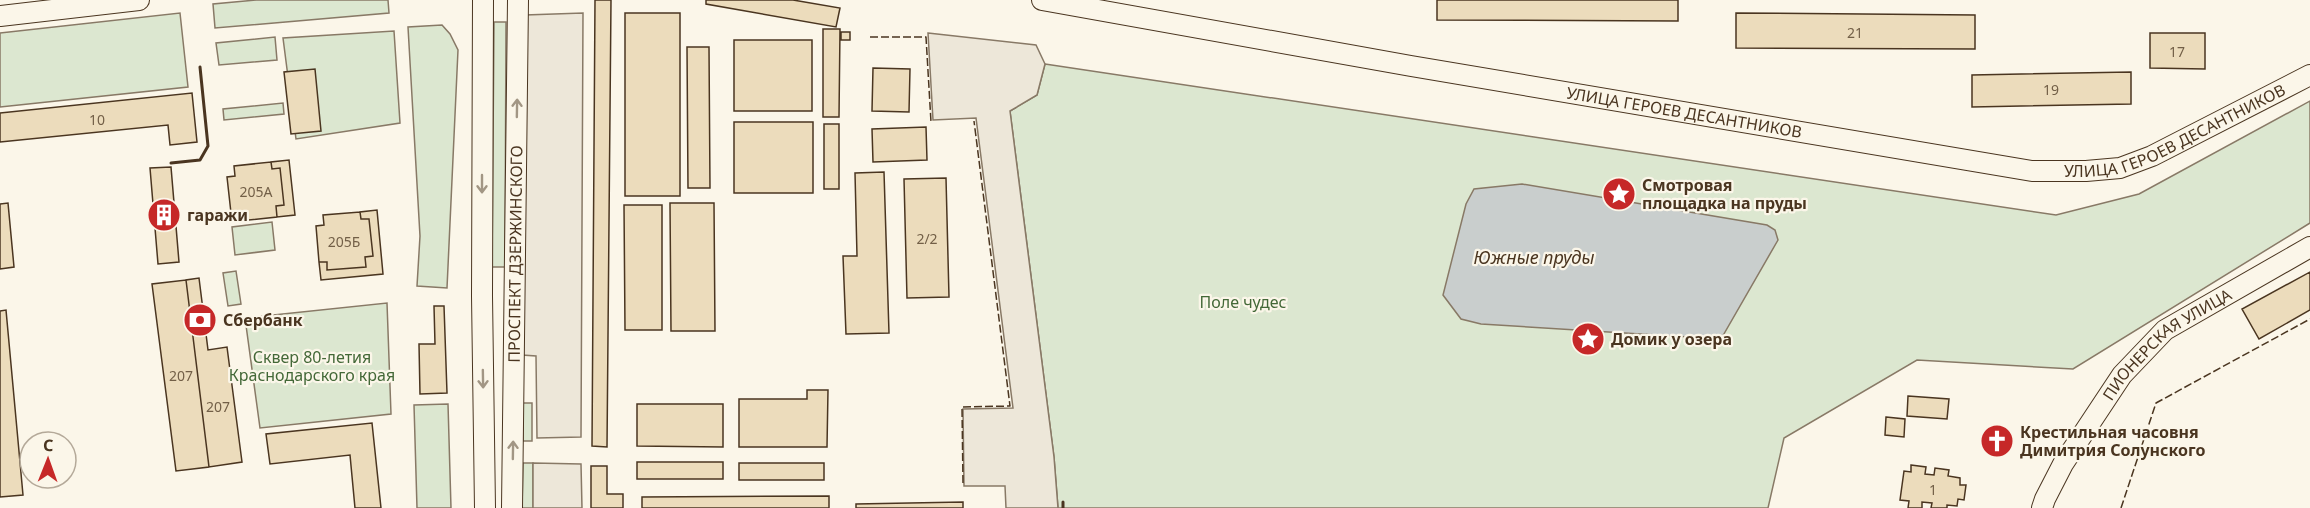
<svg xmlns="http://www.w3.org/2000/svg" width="2310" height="508" font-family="'Noto Sans',sans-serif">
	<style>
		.green { fill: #dce7d0; stroke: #887966; stroke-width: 1.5 }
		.parking { fill: #ede7d9; stroke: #887966; stroke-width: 1.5 }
		.water { fill: #c9cecd; stroke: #887966; stroke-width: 1.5 }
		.building { fill: #ecdcbc; stroke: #4a3520; stroke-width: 1.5 }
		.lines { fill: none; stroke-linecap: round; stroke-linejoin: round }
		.minor-casing { stroke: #4a3520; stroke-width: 22 }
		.minor { stroke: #fbf6e9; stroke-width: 20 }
		.fence { stroke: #4a3520; stroke-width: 1.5; stroke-dasharray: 8 3; stroke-linecap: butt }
		.wall { stroke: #4a3520; stroke-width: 3 }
		.oneway { stroke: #a29684 }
		.labels { text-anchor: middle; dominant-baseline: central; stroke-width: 4.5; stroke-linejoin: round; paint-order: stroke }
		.number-label { font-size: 14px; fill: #725f47 }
		.street-label { font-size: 16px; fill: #4a3520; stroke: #fbf6e9 }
		.poi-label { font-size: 16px; font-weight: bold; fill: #4a3520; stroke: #fbf6e9; text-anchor: start }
		.park-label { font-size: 16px; fill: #436837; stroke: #fbf6e9 }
		.water-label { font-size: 18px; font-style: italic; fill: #4a3520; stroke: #fbf6e9 }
	</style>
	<rect width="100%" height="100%" fill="#fbf6e9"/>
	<path class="green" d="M256,0h132l1,13 -174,15 -2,-24z
		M180,13l8,74 -188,20v-74z
		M494,22h12l-1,245h-13z
		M442,25l8,9 8,16 -11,238 -30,-2 3,-50 -12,-209z
		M394,31l6,92 -104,16 -13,-101z
		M275,37l2,23 -58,5 -3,-22z
		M1045,64l1011,151 83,-21 171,-93v122l-237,146 -156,-9 -133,78 -16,70h-710l-4,-51 -44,-346 27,-16z
		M283,103l1,11 -60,6 -1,-11z
		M272,222l3,28 -40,5 -3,-28z
		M236,271l5,33 -13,2 -5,-33z
		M387,303l4,111 -131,14 -15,-110z
		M523,403h9v38h-9z
		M448,404l3,104h-34l-3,-103z
		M523,463h10v45h-11z"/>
	<path class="parking" d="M583,13l-2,424 -44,1 -1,-82 -14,-1 3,-340z
		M928,33l108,12 9,19 -8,31 -27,16 44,346 4,51h-52l-1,-22h-41l-1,-77 50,-1 -37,-290 -43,2z
		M533,463l48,1 1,44h-49z"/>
	<path class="water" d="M1522,184l245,41 8,5 3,10 -57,99 -240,-15 -20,-5 -18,-24 23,-91 8,-15z"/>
	<path class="building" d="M595,0h16l-4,447 -15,-1z
		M706,0h87l47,8 -4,19 -130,-23z
		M1437,0h241v21l-241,-1z
		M625,13h55v183h-55z
		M1736,13l239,2v34l-239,-1z
		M823,29h17l-1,88h-16z
		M841,32h9v8h-9z
		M2150,33h55v36l-55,-1z
		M734,40h78v71h-78z
		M687,47h22l1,141h-22z
		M873,68l37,1 -1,43 -37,-1z
		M315,69l6,62 -30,3 -7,-62z
		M2131,72v32l-159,3v-32z
		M192,93l5,49 -27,3 -2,-20 -168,17v-29z
		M734,122h79v71h-79z
		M824,124h15v65h-15z
		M926,127l1,33 -54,2 -1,-33z
		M289,160l6,55 -18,2 -1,-11 8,-1 -4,-37 -8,1 -1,-7z
		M271,162l1,7 8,-1 4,37 -8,1 1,11 -38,4 -1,-8h-7l-4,-36 8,-1 -1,-10z
		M171,167l8,95 -21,2 -8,-96z
		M884,172l5,161 -43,1 -3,-78h14l-2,-83z
		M946,178l3,119 -42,1 -3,-119z
		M8,203l6,64 -14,2v-65z
		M670,203h44l1,128h-44z
		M624,205h38v125h-37z
		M377,210l6,64 -62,6 -2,-18h8v8l39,-3 -1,-10 8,-1 -4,-37h-8l-1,-7z
		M360,212l1,7h8l4,37 -8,1 1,10 -39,3v-8h-8l-3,-36 8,-1 -1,-10z
		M2310,272v38l-51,29 -17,-30z
		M199,278l9,72 19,-3 15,115 -33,5 -23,-187z
		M186,280l23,187 -33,4 -24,-187z
		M434,306h10l3,87 -27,1 -1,-50h16z
		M6,310l17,185 -23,2v-186z
		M807,390h21l-1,57h-88v-48h68z
		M1908,396l41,3 -2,20 -40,-3z
		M637,404h86v43l-86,-1z
		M1886,417l19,2 -1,18 -19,-2z
		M372,423l9,85h-26l-5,-53 -80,9 -4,-30z
		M1986,432l24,2 -2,17 -23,-3z
		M637,462h86v17h-86z
		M739,463h85v17h-85z
		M1911,465l15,2 -1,7 9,1 1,-7 14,2 -1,6 12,2v7h6l-2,15 -6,-1 -1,7 -10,-1v3h-16l1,-5 -10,-1v6h-14l1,-7 -9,-1 4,-29 7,1z
		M591,466h16v28h16v14h-32z
		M829,496v12h-187v-11z
		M963,502v6h-107v-4z"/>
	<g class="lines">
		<g class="minor-casing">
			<g id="minor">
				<path d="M483,0l-1,296 3,212"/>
				<path id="s1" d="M1042,0l369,66 621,105h54l34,-3 32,-12 158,-81"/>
				<path d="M0,16l139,-16"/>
				<path id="s2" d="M512,508l6,-508"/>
				<path id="s3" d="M2042,508l3,-9 18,-35 59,-89 43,-45 145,-83"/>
			</g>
		</g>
		<use href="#minor" class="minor"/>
		<path class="fence" d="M870,37h56l5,85
			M963,483l-1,-76 48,-1 -36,-285
			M2121,508l35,-105 154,-84"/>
		<path class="wall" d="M171,163l29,-3 8,-14 -8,-79
			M1063,502v6"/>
	</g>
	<defs><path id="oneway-shaft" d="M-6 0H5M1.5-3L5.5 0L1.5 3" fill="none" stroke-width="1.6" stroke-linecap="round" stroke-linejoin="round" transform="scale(1.5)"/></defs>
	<g class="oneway">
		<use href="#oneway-shaft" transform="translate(517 108) rotate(-89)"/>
		<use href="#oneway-shaft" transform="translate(482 184) rotate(90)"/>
		<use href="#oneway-shaft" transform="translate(483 379) rotate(89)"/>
		<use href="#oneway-shaft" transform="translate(513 450) rotate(-89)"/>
	</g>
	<defs>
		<g id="sight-disc" transform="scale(1.725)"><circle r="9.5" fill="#c62828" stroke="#fbf6e9"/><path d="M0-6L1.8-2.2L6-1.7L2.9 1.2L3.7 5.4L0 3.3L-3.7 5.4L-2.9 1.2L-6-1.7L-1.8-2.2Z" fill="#fff"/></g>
		<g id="building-disc" transform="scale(1.725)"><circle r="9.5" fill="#c62828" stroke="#fbf6e9"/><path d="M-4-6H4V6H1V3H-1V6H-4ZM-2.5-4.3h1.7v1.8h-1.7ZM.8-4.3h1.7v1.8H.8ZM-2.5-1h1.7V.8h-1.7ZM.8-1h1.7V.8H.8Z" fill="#fff"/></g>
		<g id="bank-disc" transform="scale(1.725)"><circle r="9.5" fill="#c62828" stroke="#fbf6e9"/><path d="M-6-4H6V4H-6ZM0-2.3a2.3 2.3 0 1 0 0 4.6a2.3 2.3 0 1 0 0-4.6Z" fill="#fff"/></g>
		<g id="church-disc" transform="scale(1.725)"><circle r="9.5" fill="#c62828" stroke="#fbf6e9"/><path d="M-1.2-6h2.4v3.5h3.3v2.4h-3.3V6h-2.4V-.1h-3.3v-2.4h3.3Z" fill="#fff"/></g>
	</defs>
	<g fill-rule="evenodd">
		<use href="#sight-disc" x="1619" y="194"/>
		<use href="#building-disc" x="164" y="215"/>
		<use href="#bank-disc" x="200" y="320"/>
		<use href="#sight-disc" x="1588" y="339"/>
		<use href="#church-disc" x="1997" y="441"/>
	</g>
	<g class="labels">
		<g class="number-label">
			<text x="1855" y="32">21</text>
			<text x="2177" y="51">17</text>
			<text x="2051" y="89">19</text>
			<text x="97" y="119">10</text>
			<text x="256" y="191">205А</text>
			<text x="927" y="238">2/2</text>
			<text x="344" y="241">205Б</text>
			<text x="181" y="375">207</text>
			<text x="218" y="406">207</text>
			<text x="1933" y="489">1</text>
		</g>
		<g class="street-label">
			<text stroke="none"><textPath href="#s1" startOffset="652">УЛИЦА ГЕРОЕВ ДЕСАНТНИКОВ</textPath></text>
			<text stroke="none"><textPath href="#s1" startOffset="1156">УЛИЦА ГЕРОЕВ ДЕСАНТНИКОВ</textPath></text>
			<text stroke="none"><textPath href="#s2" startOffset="254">ПРОСПЕКТ ДЗЕРЖИНСКОГО</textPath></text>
			<text stroke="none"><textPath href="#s3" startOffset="210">ПИОНЕРСКАЯ УЛИЦА</textPath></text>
		</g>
		<g class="poi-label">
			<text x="1642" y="185">Смотровая<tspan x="1642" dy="18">площадка на пруды</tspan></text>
			<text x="187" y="215">гаражи</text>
			<text x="223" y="320">Сбербанк</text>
			<text x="1611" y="339">Домик у озера</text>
			<text x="2020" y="432">Крестильная часовня<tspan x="2020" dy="18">Димитрия Солунского</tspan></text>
		</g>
		<g class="park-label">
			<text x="1243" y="302">Поле чудес</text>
			<text x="312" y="357">Сквер 80-летия<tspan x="312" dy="18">Краснодарского края</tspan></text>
		</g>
		<g class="water-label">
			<text x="1534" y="257">Южные пруды</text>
		</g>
	</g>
	<g transform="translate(48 460) rotate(1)"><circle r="28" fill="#fbf6e9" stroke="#b4a999" stroke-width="1.5"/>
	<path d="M0-4.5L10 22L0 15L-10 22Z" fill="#c62828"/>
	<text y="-9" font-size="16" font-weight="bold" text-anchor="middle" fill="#4a3520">С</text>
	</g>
</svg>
